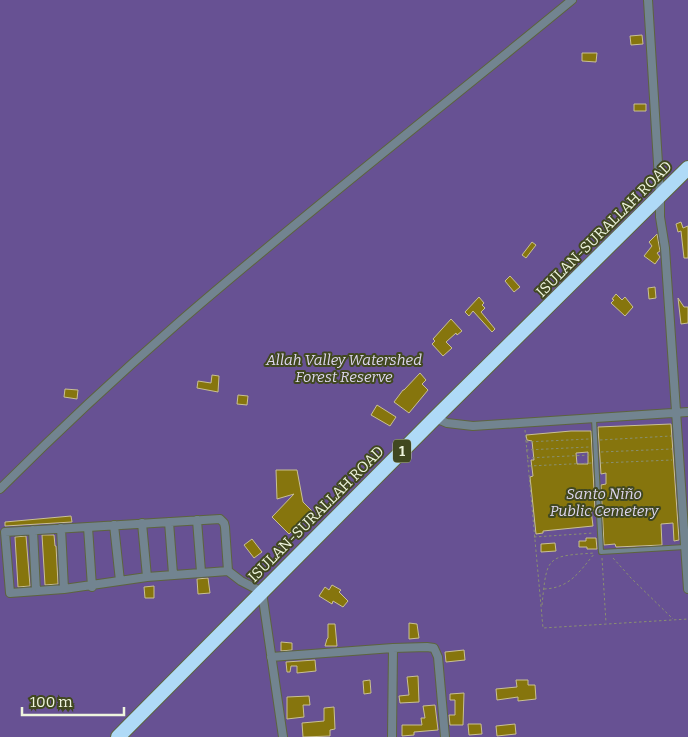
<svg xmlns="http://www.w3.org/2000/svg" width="688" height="737" font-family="Bitter,serif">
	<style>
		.green { fill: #675193 }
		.building { fill: #86750d; stroke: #c9c093; fill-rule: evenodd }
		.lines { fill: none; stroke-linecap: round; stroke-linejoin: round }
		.lane-casing { stroke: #5d643e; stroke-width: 6 }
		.street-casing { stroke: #5d643e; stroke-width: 10 }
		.highway-casing { stroke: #5d643e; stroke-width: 16 }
		.path { stroke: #8a9070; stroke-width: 1; stroke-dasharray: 2.5 2.5; stroke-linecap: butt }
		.lane { stroke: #728490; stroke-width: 4 }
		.street { stroke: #728490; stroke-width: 8 }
		.highway { stroke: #afdaf7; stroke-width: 14 }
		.labels { text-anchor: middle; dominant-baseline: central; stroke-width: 4; stroke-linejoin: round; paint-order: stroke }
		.shield { fill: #414820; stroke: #bbc1a5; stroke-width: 1 }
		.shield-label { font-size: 14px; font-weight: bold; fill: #eff5de }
		.street-label { font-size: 15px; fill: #eff5de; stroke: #414820 }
		.park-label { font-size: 15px; font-style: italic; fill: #ddd6ef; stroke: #414820 }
	</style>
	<rect width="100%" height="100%" fill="#414820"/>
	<path class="green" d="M0,0h688v737h-688z"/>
	<path class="building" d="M642,35l1,9 -12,1 -1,-9z
		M582,53h15l-1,9 -14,-1z
		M634,104h12v7h-12z
		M681,222l2,6 5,-2v32h-4l-3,-27 -3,1 -2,-8z
		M657,234l3,17 -3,2 3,4 -5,7 -11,-8 8,-10 -3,-4z
		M532,242l4,3 -10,13 -4,-3z
		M510,276l10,11 -6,5 -9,-11z
		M655,287l1,11 -7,1 -1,-11z
		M616,294l6,6 3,-3 8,10 -8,9 -14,-13 3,-3 -2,-1z
		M479,297l5,6 -2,2 3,3 -4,4 14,17 -3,3 -19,-21 -4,5 -4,-4z
		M678,298l6,9h4v16l-7,1z
		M451,319l11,12 -5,4 -1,-2 -10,9 6,6 -9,8 -11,-12 3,-3 -2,-2z
		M420,373l6,7 -4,4 6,6 -19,23 -15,-11 9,-12h1z
		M212,375l7,1 -1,16 -21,-4 1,-7 13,2z
		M65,389l13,1 -1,9 -13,-2z
		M238,395l10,1 -1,9 -10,-1z
		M377,405l19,12 -6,9 -19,-11z
		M671,424l8,116 -5,1 -1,-18 -12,1 1,21 -46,2 -1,-3 -11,1 -3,-60 5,-1v-11l-5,1 -3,-47z
		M571,431h20l4,79h-4l2,16 -50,5v2l-7,1 -6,-57 3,-1 -2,-16h3l-2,-19 -5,-1 -1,-5zM588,452v12h-11l-1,-11z
		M276,470h21l6,32 9,9 -23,23 -17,-17 22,-23 -17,5z
		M71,516l1,6 -67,4v-4z
		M42,535h12l1,11h1l2,38 -13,1z
		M26,536l4,50 -12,1 -3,-50z
		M586,538h10l1,11h-10v-2h-8v-6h7z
		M252,539l10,13 -8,6 -10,-13z
		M555,543l1,8 -15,1v-8z
		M208,578l2,15 -12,1 -1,-15z
		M332,585l9,5 -2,2 9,9 -5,6 -10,-6 -1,3 -13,-8 6,-9 4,3z
		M154,586v12h-9l-1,-11z
		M409,623l8,1 2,14 -10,1z
		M328,624h7l2,22h-12l2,-7 1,-1z
		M281,642l11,1v7l-11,1z
		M464,650l1,10 -19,2 -1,-10z
		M315,660l1,11 -19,2v-7h-6l-1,6h-3l-1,-10z
		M418,676l1,26 -19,1 -1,-7 10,-1 -2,-18z
		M370,680l1,13 -7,1 -1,-13z
		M516,680h12v5h7l1,14 -18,2v-4l-21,3 -1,-11 21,-2z
		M464,693l-1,32h-13l-1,-10h6v-15h-5v-6z
		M309,696l1,9h-7l1,12 -17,2v-22z
		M435,705l3,25 -24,2v3l-12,1v-11h20l-1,-7h4l-2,-12z
		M334,707l1,22 -5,1v6l-27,1 -1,-14 22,-2v-13z
		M468,724h13l1,10 -13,1z
		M515,724l1,10 -19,2 -1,-10z"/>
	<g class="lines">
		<g class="lane-casing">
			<path id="lane" d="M594,419l7,133 84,-5"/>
		</g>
		<g class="street-casing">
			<path id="street" d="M648,0l12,196v21l5,31 23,341
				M435,418l12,5 26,3 215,-14
				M0,489c57,-57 116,-112 177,-165 129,-112 264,-216 395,-324
				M197,520l4,52
				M169,522l4,52
				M142,523l5,54
				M114,525l6,56
				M88,527l4,60
				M61,528l3,61
				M33,530l3,61
				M228,571l-3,-44 -1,-4 -4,-4 -215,13 5,61 54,-4 83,-12 81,-6 13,10 21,11 21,145
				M271,657l122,-9 34,-1 7,1 4,9 7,80
				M392,737l1,-89"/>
		</g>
		<g class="highway-casing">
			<path id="highway" d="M118,737l317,-319 253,-250"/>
		</g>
		<path class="path" d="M525,430l18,198 145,-9
			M600,440l71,-4
			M526,442l63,-3
			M526,450l63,-3
			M601,452l71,-3
			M527,458l63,-3
			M601,463l71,-3
			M529,466l63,-3
			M534,537l60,-4
			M602,558l4,65
			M613,558l18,20 42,41
			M544,589c26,-1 35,-17 51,-36
			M542,605c5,-49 4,-49 53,-52"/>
		<use href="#lane" class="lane"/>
		<use href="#street" class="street"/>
		<use href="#highway" class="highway"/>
	</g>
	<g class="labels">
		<rect class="shield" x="393" y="439.5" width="18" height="23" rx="4"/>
		<g class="shield-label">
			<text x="402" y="451">1</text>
		</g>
		<g class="street-label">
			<text transform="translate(604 229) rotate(-45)">ISULAN-SURALLAH ROAD</text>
			<text transform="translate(316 514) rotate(-45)">ISULAN-SURALLAH ROAD</text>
		</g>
		<g class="park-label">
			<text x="344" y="360">Allah Valley Watershed<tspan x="344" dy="17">Forest Reserve</tspan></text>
			<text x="604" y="494">Santo Niño<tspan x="604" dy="17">Public Cemetery</tspan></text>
		</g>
	</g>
	<path d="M22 707v8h102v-8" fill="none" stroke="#eff5de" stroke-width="2.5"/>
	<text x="30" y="707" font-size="15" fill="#eff5de" stroke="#414820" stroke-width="4" paint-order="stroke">100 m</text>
</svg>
